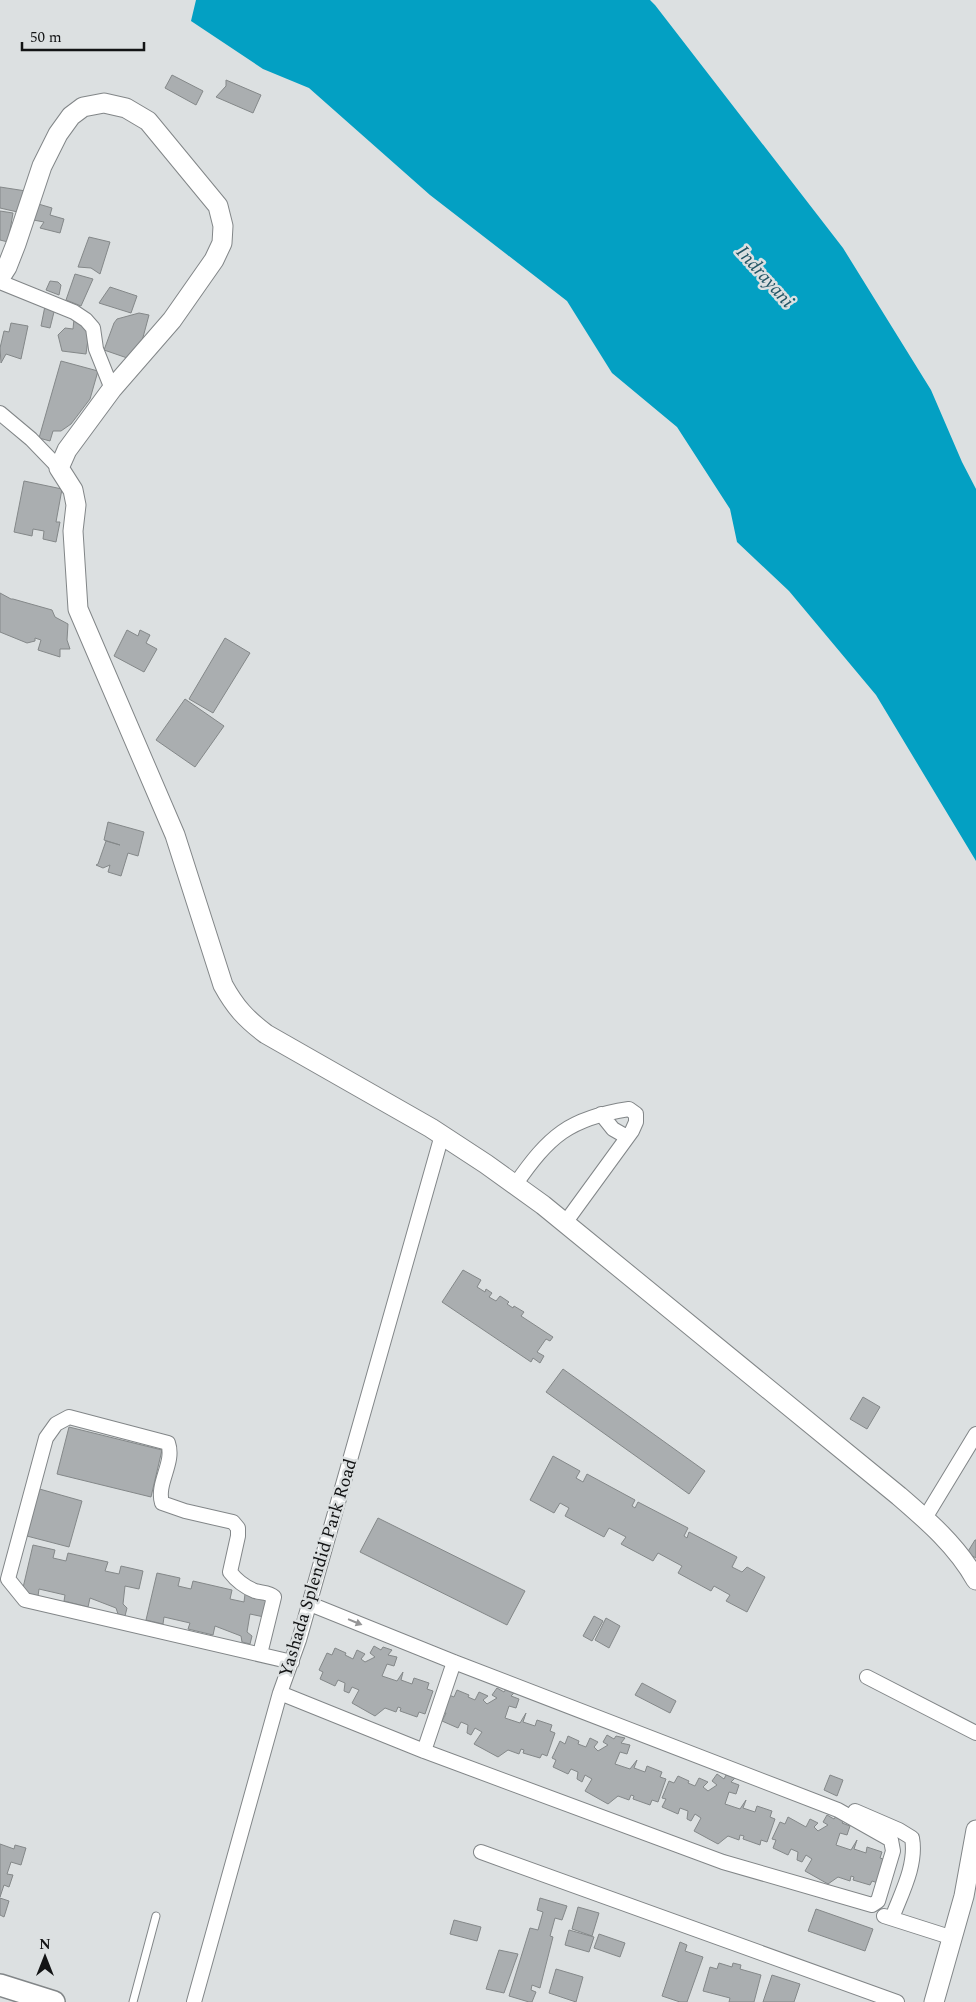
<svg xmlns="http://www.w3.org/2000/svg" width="976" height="2002" font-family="Spectral,serif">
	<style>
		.water { fill: #03a0c3 }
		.building { fill: #aaaeb0; stroke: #848889 }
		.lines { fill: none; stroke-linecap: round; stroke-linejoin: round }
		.lane-casing { stroke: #828688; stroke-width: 9 }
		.street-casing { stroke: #828688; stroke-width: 16 }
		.secondary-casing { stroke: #828688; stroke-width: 21 }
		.primary-casing { stroke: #828688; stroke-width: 24 }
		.lane { stroke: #fff; stroke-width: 7 }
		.street { stroke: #fff; stroke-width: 14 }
		.secondary { stroke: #fff; stroke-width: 19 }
		.primary { stroke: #fff; stroke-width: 21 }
		.oneway { fill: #959596 }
		.labels { text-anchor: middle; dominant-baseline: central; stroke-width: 5; stroke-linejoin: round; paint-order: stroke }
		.street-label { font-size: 18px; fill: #131415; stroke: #dce0e1 }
		.water-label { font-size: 19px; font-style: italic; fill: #225565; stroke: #dce0e1 }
	</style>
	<rect width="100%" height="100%" fill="#dce0e1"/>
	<path class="water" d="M196,0h454l5,5 188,243 88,142 31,72 14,27v372l-100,-166 -87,-104 -52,-49 -7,-33 -53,-82 -65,-54 -45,-72 -137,-106 -121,-107 -46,-19 -72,-48z"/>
	<path class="building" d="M172,75l31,16 -7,14 -31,-17z
		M226,80l35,15 -8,18 -37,-16 10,-11z
		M0,187l26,4 -4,22 -22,-5z
		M35,203l17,5 -2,7 14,4 -4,14 -20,-5 4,-6 -16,-3z
		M0,211l13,2 -5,29 -8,-2z
		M89,237l21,5 -10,32 -9,-6 -13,-1z
		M75,274l18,5 -12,27 -15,-6z
		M50,281l8,1 3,3 -2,10 -13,-5z
		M110,287l27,9 -6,17 -32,-10z
		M45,306l10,2 -5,20 -9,-2z
		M139,313l10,2 -7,26 -9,19 -29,-10 10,-27 3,-4z
		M74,319l15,13 -3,22 -24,-3 -4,-16 7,-7 8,1z
		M11,323l17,3 -7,33 -15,-5 -5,9 -1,-15 4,-17 5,1z
		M61,361l37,10 -8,28 -19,25 -10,7h-8l-3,10 -11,-3z
		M24,481l38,8 -6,33h4l-4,20 -13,-3 1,-8 -11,-2 -1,7 -18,-4z
		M0,593l11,6h2l39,11 3,7 13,7 -1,16 3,9h-10v8l-22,-7 3,-10 -6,-2v3l-8,2 -27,-11z
		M127,630l11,6 2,-6 10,5 -4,8 11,6 -13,23 -30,-16z
		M225,638l25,15 -37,60 -24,-14z
		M185,699l39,27 -29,41 -39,-27z
		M108,822l36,10 -6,24 -10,-3 -7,23 -13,-4 2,-7 -7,3 -7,-3 2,-1 8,-23 14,4 -16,-5z
		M463,1270l18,10 -4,7 8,5 1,-3 6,4 -3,4 7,4 4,-5 9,6 -2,2 6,4 1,-2 10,6 -3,4 32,21 -3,4 -4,-2 -9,13 7,4 -4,7 -7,-5 -2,4 -89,-60z
		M563,1369l142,102 -16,23 -143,-102z
		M863,1397l17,10 -13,22 -17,-10z
		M69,1427l93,23 -11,47 -94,-23z
		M553,1456l27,15 -4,7 7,4 4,-8 48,26 -3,6 3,2 3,-6 50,26 -4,8 3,2 2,-6 48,25 -5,10 10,5 5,-5 18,10 -18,35 -21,-11 4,-6 -16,-9 -3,5 -33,-18 4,-7 -24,-13 -5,8 -32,-17 5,-7 -17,-9 -5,9 -39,-21 4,-8 -9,-5 -6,10 -24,-13z
		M36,1488l46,13 -13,46 -46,-12z
		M378,1518l147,73 -18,34 -147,-73z
		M975,1540h1v18l-9,-5z
		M33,1545l22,5 -2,8 13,3 2,-8 40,9 -3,9 14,3 2,-8 22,5 -4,18 -14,-3 -2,18 4,4 -2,8 -7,-2 -2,-6 -26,-10 -2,9 -24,-6 1,-6 -26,-6 -1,7 -16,-4z
		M157,1573l23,5 -2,8 13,3 2,-8 39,9 -2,9 14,3 1,-8 23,5 -4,18 -14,-3 -3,18 5,4 -2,8 -8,-2 -1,-6 -26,-10 -2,9 -25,-6 2,-6 -26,-6 -1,7 -17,-4z
		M594,1616l9,5 -11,20 -9,-5z
		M606,1618l14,8 -11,22 -14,-8z
		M374,1646l7,4 2,-3 9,3 -4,5 9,2 -3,9 -7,-2 -5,12 15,5 6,-9 -2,8 11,4 2,-6 15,5 -2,6 6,2 -8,23 -6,-2 -2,5 -17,-6 1,-3 -3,-1 -2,5 -11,-4 -10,8 -23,-13 7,-13 -7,-3 -3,6 -5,-2 1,-8 -7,-3 -3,6 -15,-7 3,-7 -4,-2 8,-17 5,2 3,-7 11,5 -1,2 8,4 4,-9 8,4 -4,5 4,3 10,-5 -5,-4z
		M642,1683l34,18 -6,12 -35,-18z
		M497,1688l7,4 2,-3 9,3 -4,4 8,3 -3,9 -7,-2 -4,12 15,5 6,-10 -3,9 12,4 2,-6 15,5 -2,6 5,2 -8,23 -5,-2 -2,4 -17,-5 1,-3 -3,-1 -2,5 -11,-4 -10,7 -24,-13 8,-12 -7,-4 -4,7 -4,-2 1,-8 -7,-3 -3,6 -16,-7 4,-8 -4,-1 7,-17 5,2 3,-7 12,5 -1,2 7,3 4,-8 9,4 -5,4 4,4 10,-6 -5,-3z
		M607,1735l7,4 2,-3 9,2 -4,5 9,2 -3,9 -7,-2 -5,12 15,5 7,-9 -3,8 11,4 2,-6 15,6 -2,5 6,2 -8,23 -6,-2 -2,5 -17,-6 1,-3 -3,-1 -2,5 -11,-4 -10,8 -23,-13 7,-12 -7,-4 -3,7 -5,-3 1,-7 -7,-3 -3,5 -15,-7 3,-7 -4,-2 8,-17 5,3 3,-8 11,5 -1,3 8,3 4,-9 8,4 -4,5 4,4 10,-6 -5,-3z
		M717,1774l7,5 2,-4 9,3 -4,4 8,3 -3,9 -7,-2 -4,12 15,5 6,-9 -3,8 12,4 2,-6 15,5 -2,6 5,2 -8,23 -6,-2 -1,5 -17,-6 1,-3 -4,-1 -1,5 -11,-4 -10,8 -24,-13 7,-13 -6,-4 -4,7 -4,-2 1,-8 -8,-3 -2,6 -16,-7 4,-8 -4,-1 7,-17 5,2 4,-7 11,5 -1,2 7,3 4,-8 9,4 -5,5 5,4 9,-6 -5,-4z
		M830,1775l13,5 -6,16 -13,-6z
		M827,1815l7,4 2,-3 9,3 -3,4 8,3 -3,9 -7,-2 -4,12 15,5 6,-10 -3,9 12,4 1,-6 15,5 -2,6 6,2 -8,23 -6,-2 -2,4 -17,-5 1,-3 -3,-1 -1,5 -12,-4 -10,7 -23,-13 7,-12 -6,-4 -4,7 -5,-2 1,-8 -7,-3 -3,6 -15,-7 3,-8 -4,-1 8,-17 5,2 3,-7 18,10 4,-8 8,4 -4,4 4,4 10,-6 -5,-3z
		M0,1844l14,5 1,-4 11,3 -5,17 -10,-3 -4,12 6,1 -4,12 -5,-2 -4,12z
		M0,1898l9,3 -5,16 -4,-2z
		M540,1898l27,8 -5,14 -7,-2 -5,18 3,1 -13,51 -8,-3 -1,5 5,2 -4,10h-3l-20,-6 21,-68 8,2 5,-18 -6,-2z
		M578,1907l21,6 -7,23 -20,-7z
		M816,1909l57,20 -8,22 -57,-20z
		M454,1920l27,7 -4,14 -27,-7z
		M569,1930l25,7 -5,15 -24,-7z
		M599,1934l26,9 -5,14 -26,-9z
		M680,1942l7,3 -2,6 18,6 -16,45h-7l-18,-6z
		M499,1950l19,4 -14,39 -18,-4z
		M719,1963l13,4 1,-4 8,2 -1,4 21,6 -7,27h-25l1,-4 -27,-7 7,-24 7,2z
		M556,1969l27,8 -7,25 -27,-9z
		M772,1975l28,9 -6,18h-31z"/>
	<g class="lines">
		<g class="lane-casing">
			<path id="lane" d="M133,2002l23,-86"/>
		</g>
		<g class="street-casing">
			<path id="street" d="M0,282l74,30 12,8 7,8 3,21 16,40
				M0,413l31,26 28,29
				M601,1114l12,15 14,8
				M515,1185c34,-49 54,-67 114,-76l7,5v8l-4,9 -67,92
				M925,1518l51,-84
				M260,1654l14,-57c-5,-5 -12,-4 -19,-6 -10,-4 -19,-11 -25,-19l8,-36v-8l-5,-6 -48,-11 -23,-8c-6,-20 13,-40 6,-60l-99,-26 -13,7 -10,14 -38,141 17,21 267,62
				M867,1677l109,56
				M280,1693l144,58 299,111 149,43 6,-4 15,-50 -2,-11 -53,-30 -384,-148 -144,-58
				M424,1751l30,-89
				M855,1811l44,19 13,8c5,27 -11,56 -20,80
				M481,1852l416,150
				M884,1916l69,22
				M194,2002l86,-309 19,-53 143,-505"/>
		</g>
		<g class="secondary-casing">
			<path id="secondary" d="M0,278l7,-11 9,-23 26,-78 16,-32 13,-18 12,-9 21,-4 22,5 22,13 70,85 5,20 -1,17 -8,17 -42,60 -60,69 -45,61 -8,18 14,22 3,15 -3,26 5,78 97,226 48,150c12,22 23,34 43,49l165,94 55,36 57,41 356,291c29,25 58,50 77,84
				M934,2002l30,-106 12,-66"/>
		</g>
		<g class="primary-casing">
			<path id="primary" d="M0,1985l54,17"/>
		</g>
		<use href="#lane" class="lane"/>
		<use href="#street" class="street"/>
		<use href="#secondary" class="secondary"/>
		<use href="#primary" class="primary"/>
	</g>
	<defs><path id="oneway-solid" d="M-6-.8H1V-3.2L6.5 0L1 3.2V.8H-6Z" transform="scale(1.25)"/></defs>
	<use class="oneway" href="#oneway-solid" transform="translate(355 1622) rotate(22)"/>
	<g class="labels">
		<g class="street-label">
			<text transform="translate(318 1568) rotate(-73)">Yashada Splendid Park Road</text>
		</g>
		<g class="water-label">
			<text transform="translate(765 277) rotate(48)">Indrayani</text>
		</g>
	</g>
	<g transform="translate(45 1957)" stroke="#dce0e1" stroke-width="4" paint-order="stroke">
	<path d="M0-4L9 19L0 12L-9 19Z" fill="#131415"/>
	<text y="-8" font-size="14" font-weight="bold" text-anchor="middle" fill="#131415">N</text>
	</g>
	<path d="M22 42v8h122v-8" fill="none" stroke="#131415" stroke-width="2.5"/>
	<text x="30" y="42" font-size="15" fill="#131415" stroke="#dce0e1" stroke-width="4" paint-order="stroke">50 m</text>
</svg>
